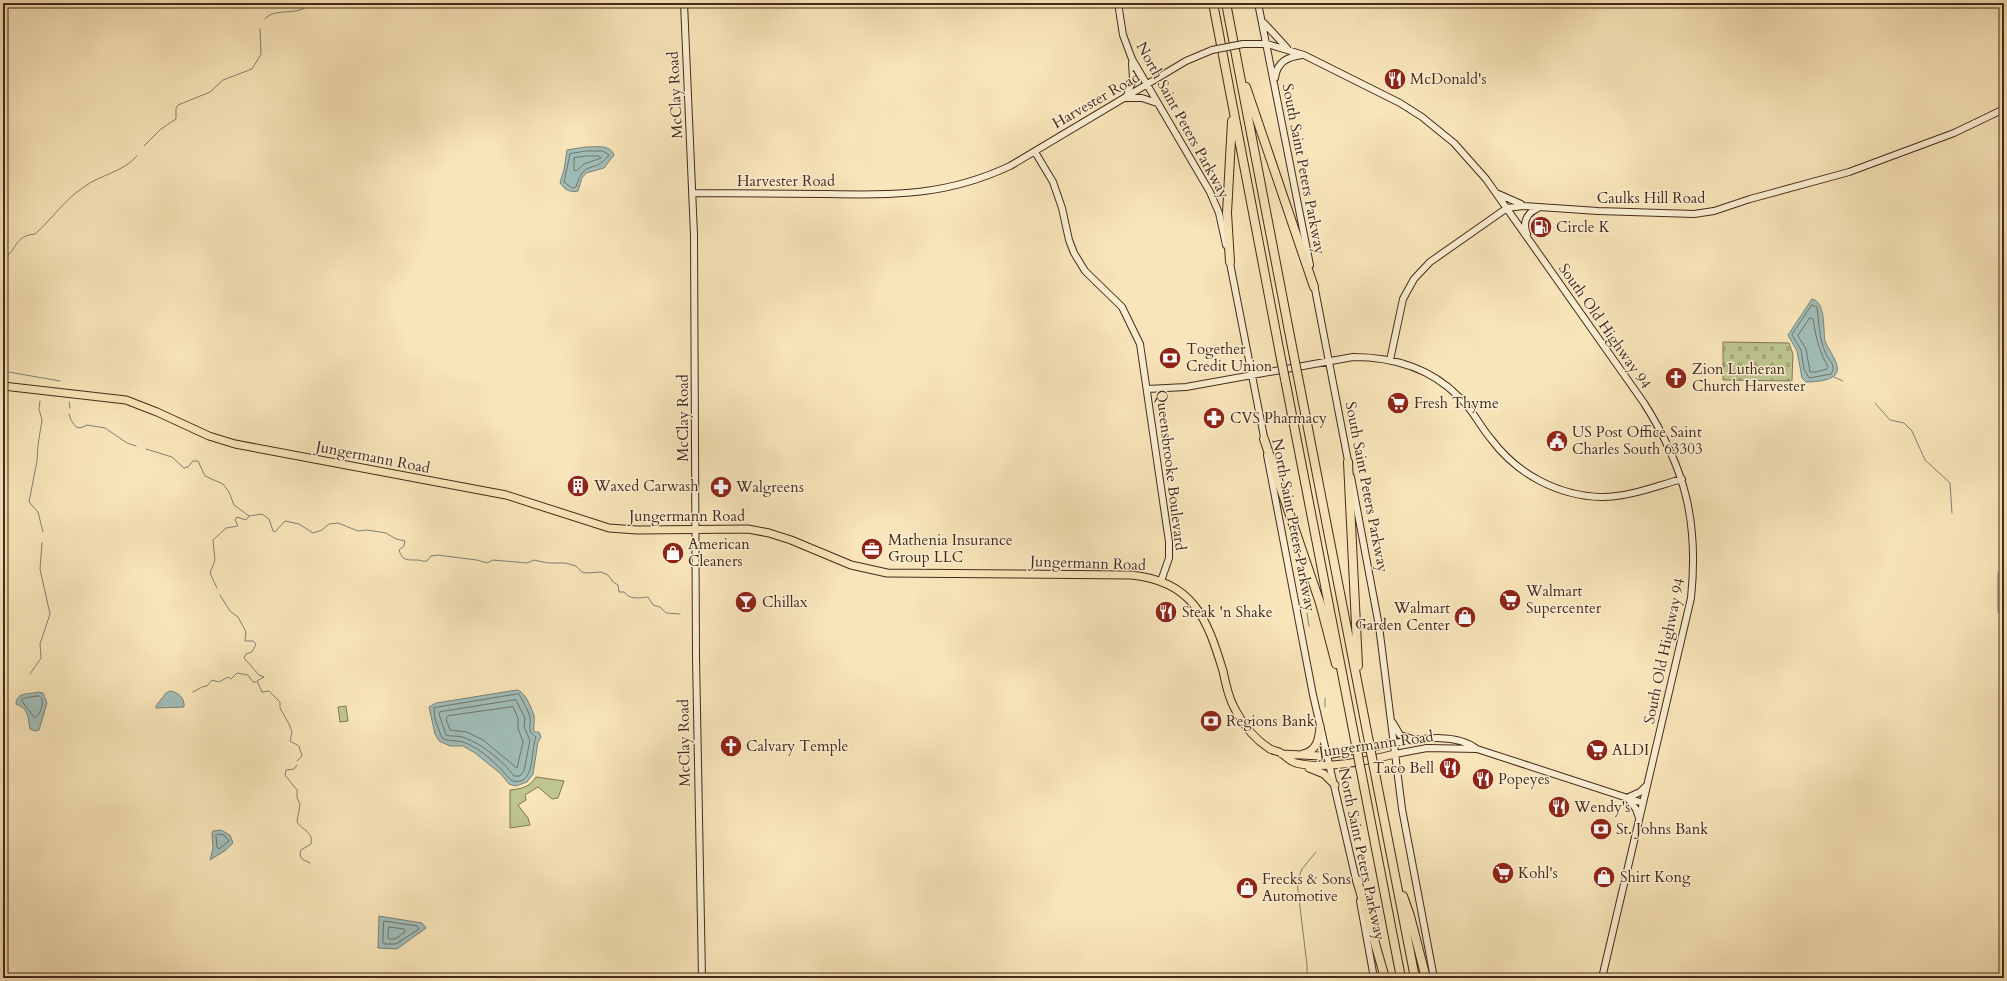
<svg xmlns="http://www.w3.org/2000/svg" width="2007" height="981" font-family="Cardo,serif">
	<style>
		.cemetery { fill: url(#cemetery-stones); stroke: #827754 }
		.garden { fill: #bec58f; stroke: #827754 }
		.water { fill: #a0bdb8; stroke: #7c8279 }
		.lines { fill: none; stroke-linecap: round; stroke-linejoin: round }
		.shore { stroke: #727369; stroke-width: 1 }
		.stream { stroke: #7c8279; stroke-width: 1 }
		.secondary-casing { stroke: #45291a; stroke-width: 8 }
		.primary-casing { stroke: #45291a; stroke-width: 9 }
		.highway-casing { stroke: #45291a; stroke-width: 10 }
		.secondary { stroke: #faeed2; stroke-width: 6 }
		.primary { stroke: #f8e5b9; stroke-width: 7 }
		.highway { stroke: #f8e5b9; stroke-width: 8 }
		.secondary-bridge-casing { stroke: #45291a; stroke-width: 8; stroke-linecap: butt }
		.highway-bridge-casing { stroke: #45291a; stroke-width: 10; stroke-linecap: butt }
		.secondary-bridge { stroke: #faeed2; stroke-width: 6 }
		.highway-bridge { stroke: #f8e5b9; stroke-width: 8 }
		.labels { text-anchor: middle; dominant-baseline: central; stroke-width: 3; stroke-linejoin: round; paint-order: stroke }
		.poi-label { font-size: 15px; fill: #45291a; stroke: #faeed2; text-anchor: start }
		.street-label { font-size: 15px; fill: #45291a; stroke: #faeed2 }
	</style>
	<defs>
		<pattern id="cemetery-stones" width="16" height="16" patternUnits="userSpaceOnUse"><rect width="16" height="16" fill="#bec58f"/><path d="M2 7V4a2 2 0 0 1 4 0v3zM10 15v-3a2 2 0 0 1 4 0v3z" fill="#a5a97b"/></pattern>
	</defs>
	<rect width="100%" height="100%" fill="#f8e5b9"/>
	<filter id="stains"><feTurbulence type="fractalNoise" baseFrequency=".005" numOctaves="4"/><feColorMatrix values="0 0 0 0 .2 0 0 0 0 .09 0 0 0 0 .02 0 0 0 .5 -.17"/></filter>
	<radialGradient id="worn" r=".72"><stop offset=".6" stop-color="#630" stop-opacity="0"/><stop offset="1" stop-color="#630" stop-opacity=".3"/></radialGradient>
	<path class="cemetery" d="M1723,342l66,1 4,11 -1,27 -69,-1z"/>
	<path class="garden" d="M346,706l2,15 -8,1 -2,-15z
		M536,777l28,4 -6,17 -6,1 -14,-12 -13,8 1,5 -8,5 10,13 2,7 -20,3v-38c11,-1 20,-3 26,-13z"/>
	<path class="water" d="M585,147c11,0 25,-3 29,8l-10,13 -18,5 -4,5 -4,13c-8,2 -15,-2 -18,-9l4,-12 3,-20z
		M1812,299c14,3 11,30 13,42 3,8 15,23 12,31 -3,9 -23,10 -31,10l-4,-4 -5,-27 -9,-16z
		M517,690c8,1 15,19 17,26 1,5 -1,10 0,16h5l2,5 -3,5 -5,32 -6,8 -11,4 -7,-2 -8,-10 -26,-21 -12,-7h-13l-11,-5 -4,-7 -6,-27 7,-4z
		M170,691c8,1 15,7 14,16l-28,1v-2l10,-13z
		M38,692l5,1 4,10 -8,27 -4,1 -5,-2c-2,-11 -1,-20 -14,-25 1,-13 13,-9 22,-12z
		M221,830l9,5 3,8 -7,7 -16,10 3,-12 -1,-15 1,-2z
		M379,916l43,7 4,5 -29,21 -19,-1z"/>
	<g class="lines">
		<path class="shore" d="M586,151h17l6,4c-15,20 -25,3 -33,32l-4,1 -8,-6 6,-28z
			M587,156h12l2,2 -17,6 -8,7 -2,-1v-12z
			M1812,305l5,2c2,16 2,32 9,47 3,7 11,12 5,20l-22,4 -5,-9 -3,-19 -9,-15z
			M1810,318l3,1c3,18 6,32 15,48l-1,2 -11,3h-6l-4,-23 -8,-13z
			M519,694c3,6 10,17 11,24 1,10 -4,11 6,19 -6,15 0,49 -24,44 -14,-15 -29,-32 -49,-39 -8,-2 -14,0 -21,-4l-7,-19 -1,-11z
			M39,696l3,3c1,7 -2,16 -7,19l-14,-18 4,-2z
			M516,700l9,18 -1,9 6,13 -6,31 -4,5h-6c-11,-15 -32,-32 -49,-38 -7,-3 -13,-1 -19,-3l-7,-21 1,-2z
			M513,707l5,11v10l5,14 -6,26 -34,-28 -16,-8 -17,-2 -4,-11 2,-3z
			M218,834l6,1 5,6 -10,8 -2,-2 -1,-11z
			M384,921l33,5 2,3 -23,15h-12l-1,-2z
			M389,927l15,2 1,3 -10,7h-6l-1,-2z"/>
		<path class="stream" d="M265,19c10,-13 35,-1 45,-16
			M144,146l17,-17 15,-10v-11l2,-3 32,-13 13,-12 29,-11 9,-15 -1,-25
			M3,259c15,-8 10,-23 32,-25 17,-15 30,-35 49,-47 17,-13 38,-14 53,-31
			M3,371l57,10
			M1834,377l9,4
			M40,401l-1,8 3,11 -4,25 -1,16 -8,41 9,10 5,20
			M69,402l1,6
			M1875,403l15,17 14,3 8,8 13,29 25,23 2,30
			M69,414l2,6 5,7 4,1 7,-3 18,3 22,15 9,3
			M146,449l26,8 12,11 4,-1 5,-6h5l7,15 18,8 6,8 5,13 15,11 -3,4 -9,-3 -2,3 3,6 -12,2 -13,12 2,20 -5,13 7,15
			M249,516l13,-2 7,5 4,12 2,1 10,-11 14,3 14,9 9,-3 7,-6 9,-1 20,8 9,-1 19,3 10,6 9,2 -1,5 -5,4c3,11 9,10 18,10 4,0 6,2 10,1l4,-5 6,-1 40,5 10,3 6,-3 34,3 7,-3 14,3h17l11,3 6,6 4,1 15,-1 7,3 5,7 5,3 1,7h5c6,8 14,6 24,5l5,8 7,2 6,6 14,1
			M1998,573v38l6,14
			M220,595l10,16 8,6 8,15 -1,9h8l3,3 -4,8 -6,2 -2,4 15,17 5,2 -7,4 5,11 7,-1 11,11v6l9,16 3,8 -2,9 9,5 3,10 -5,5
			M1307,613l2,13
			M30,674l11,-16 -1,-14 10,-30 -10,-45 2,-26
			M193,692l9,-5 5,-1 5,-6 7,2 9,-5 3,2 6,-6 11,2 5,7h3
			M1325,698v9
			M297,765l-3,4 -8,1 -1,5 12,15v8l3,6 -3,18c5,8 17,10 14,22l-10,6 -1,5 2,4 8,4
			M1307,978v-13l-10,-83 5,-13 14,-17"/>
		<g class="secondary-casing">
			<path id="secondary" d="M684,3l10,232 2,422 6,321
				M1118,3l5,32 9,24 78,133 9,21 7,32
				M1258,3l52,262
				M1264,23l23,25
				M1243,44h24l37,11 96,48 22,14 32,26 32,36 158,224c41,65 55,118 47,195l-89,380
				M1275,78c2,-16 12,-21 27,-23
				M1126,98l7,-19 -1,-16
				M1127,98h15l15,5
				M1035,152l18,30 9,26 7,32 5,13 11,18 37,36 18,37 29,198v16l-8,23
				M692,193c42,0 85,1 128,1 71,1 124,3 190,-28l176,-105 26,-11
				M1496,193l25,11
				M1527,234c-5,-12 0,-21 11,-26
				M1229,258l36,184
				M1314,284l35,182
				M1390,360l13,-61 11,-20 16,-17 77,-54 16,-2 75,5 96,3 20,-3 36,-12 99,-27 105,-39 50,-24
				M1147,389l39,-2 167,-30c39,0 77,11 105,39 14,12 21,29 33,43 26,35 67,57 111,58 27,0 54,-11 80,-18
				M1267,455l46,240 44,189
				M1351,477l28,149 23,183 32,169
				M1393,723l7,12 13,4
				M1394,743c26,-4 61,-11 83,6
				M1395,754l32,-6 50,1 166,54
				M1627,798l13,-6 6,-6
				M1628,799l8,10 3,9
				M1360,901l14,77"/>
		</g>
		<g class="primary-casing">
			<path id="primary" d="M3,386l123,14 31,12 52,24 26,8 271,51 103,33 28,2 111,-1 21,4 22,7 60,25 36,8 244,2c62,6 76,43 92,96 3,14 6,28 13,40 8,15 20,29 34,38 4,2 8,2 11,4 6,4 8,8 15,10 29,7 70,-2 99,-9
				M1282,754l39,2 73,-13
				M1303,754c14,-3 16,-15 17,-28
				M1309,768l15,6 11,11"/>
		</g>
		<g class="highway-casing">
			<path id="highway" d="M1213,3l68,356
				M1226,3l68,354
				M1246,87l68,200
				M1230,262l-3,-49 5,-92
				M1298,377l71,365
				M1285,379l71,366
				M1264,439l56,164 16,61
				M1348,462l10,204
				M1373,763l42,215
				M1360,766l41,212
				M1357,880l28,98
				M1403,896l7,20 16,62"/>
		</g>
		<use href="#secondary" class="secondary"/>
		<use href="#primary" class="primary"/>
		<use href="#highway" class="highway"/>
		<g class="secondary-bridge-casing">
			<path id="secondary-bridge" d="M1212,50l31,-6"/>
		</g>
		<g class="highway-bridge-casing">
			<path id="highway-bridge" d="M1294,357l4,20
				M1281,359l4,20
				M1369,742l4,21
				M1356,745l4,21"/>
		</g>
		<use href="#secondary-bridge" class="secondary-bridge"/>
		<use href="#highway-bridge" class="highway-bridge"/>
	</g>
	<defs>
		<g id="restaurant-disc" transform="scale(1.15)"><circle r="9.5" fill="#8f2418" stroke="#faeed2"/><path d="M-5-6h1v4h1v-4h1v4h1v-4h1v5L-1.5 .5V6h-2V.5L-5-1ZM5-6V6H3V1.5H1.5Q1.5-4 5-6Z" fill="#fff"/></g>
		<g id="fuel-disc" transform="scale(1.15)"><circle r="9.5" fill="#8f2418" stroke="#faeed2"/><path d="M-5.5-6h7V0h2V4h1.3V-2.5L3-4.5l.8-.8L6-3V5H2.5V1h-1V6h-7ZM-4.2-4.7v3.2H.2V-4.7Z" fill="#fff"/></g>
		<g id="bank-disc" transform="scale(1.15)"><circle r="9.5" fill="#8f2418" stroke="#faeed2"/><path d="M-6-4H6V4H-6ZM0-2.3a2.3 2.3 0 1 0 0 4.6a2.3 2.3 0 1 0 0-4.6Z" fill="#fff"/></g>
		<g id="church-disc" transform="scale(1.15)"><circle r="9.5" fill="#8f2418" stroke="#faeed2"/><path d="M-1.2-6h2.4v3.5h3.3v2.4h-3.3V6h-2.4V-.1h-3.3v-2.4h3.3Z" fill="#fff"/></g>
		<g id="supermarket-disc" transform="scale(1.15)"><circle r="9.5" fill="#8f2418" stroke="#faeed2"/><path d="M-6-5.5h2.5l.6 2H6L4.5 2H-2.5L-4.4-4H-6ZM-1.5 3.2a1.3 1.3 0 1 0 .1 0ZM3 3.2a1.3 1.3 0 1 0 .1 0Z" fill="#fff"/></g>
		<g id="pharmacy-disc" transform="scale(1.15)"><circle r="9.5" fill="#8f2418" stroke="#faeed2"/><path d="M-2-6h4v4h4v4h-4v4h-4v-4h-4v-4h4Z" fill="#fff"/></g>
		<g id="civic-disc" transform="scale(1.15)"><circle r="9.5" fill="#8f2418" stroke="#faeed2"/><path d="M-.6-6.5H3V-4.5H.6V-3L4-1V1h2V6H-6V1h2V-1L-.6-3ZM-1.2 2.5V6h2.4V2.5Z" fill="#fff"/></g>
		<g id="building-disc" transform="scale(1.15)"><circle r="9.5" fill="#8f2418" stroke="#faeed2"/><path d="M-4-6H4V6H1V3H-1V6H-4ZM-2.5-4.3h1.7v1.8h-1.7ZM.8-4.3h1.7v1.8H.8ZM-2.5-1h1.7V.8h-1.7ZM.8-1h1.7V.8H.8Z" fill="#fff"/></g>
		<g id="office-disc" transform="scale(1.15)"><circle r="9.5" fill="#8f2418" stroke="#faeed2"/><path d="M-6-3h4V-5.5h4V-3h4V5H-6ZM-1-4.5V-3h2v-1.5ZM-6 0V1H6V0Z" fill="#fff"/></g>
		<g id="shop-disc" transform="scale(1.15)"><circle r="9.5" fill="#8f2418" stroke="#faeed2"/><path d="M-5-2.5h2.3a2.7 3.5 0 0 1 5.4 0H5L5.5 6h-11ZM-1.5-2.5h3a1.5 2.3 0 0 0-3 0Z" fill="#fff"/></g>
		<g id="bar-disc" transform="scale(1.15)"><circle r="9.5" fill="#8f2418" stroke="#faeed2"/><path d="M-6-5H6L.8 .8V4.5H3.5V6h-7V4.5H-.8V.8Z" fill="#fff"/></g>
	</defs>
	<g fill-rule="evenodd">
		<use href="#restaurant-disc" x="1395" y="79"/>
		<use href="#fuel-disc" x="1541" y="227"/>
		<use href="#bank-disc" x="1170" y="358"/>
		<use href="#church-disc" x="1676" y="378"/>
		<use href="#supermarket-disc" x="1398" y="403"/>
		<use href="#pharmacy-disc" x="1214" y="418"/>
		<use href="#civic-disc" x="1557" y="441"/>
		<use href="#building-disc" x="578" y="486"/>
		<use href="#pharmacy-disc" x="721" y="487"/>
		<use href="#office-disc" x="872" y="549"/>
		<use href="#shop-disc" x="673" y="553"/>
		<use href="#supermarket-disc" x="1510" y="600"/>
		<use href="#bar-disc" x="746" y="602"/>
		<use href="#restaurant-disc" x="1166" y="612"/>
		<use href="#shop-disc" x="1465" y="617"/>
		<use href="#bank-disc" x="1211" y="721"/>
		<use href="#church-disc" x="731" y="746"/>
		<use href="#supermarket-disc" x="1597" y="750"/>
		<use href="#restaurant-disc" x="1450" y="768"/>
		<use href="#restaurant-disc" x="1483" y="779"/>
		<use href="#restaurant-disc" x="1559" y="807"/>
		<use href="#bank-disc" x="1601" y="829"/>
		<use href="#supermarket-disc" x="1503" y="873"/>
		<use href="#shop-disc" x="1604" y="877"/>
		<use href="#shop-disc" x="1247" y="888"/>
	</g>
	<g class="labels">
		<g class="poi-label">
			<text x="1410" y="79">McDonald's</text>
			<text x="1556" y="227">Circle K</text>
			<text x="1186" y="349">Together<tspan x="1186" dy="17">Credit Union</tspan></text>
			<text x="1692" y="369">Zion Lutheran<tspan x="1692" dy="17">Church Harvester</tspan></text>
			<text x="1414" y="403">Fresh Thyme</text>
			<text x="1230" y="418">CVS Pharmacy</text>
			<text x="1572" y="432">US Post Office Saint<tspan x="1572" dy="17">Charles South 63303</tspan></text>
			<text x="594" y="486">Waxed Carwash</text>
			<text x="736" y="487">Walgreens</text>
			<text x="888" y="540">Mathenia Insurance<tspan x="888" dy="17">Group LLC</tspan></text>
			<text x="688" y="544">American<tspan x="688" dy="17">Cleaners</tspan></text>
			<text x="1526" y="591">Walmart<tspan x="1526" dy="17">Supercenter</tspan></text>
			<text x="762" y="602">Chillax</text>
			<text x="1450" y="608" text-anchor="end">Walmart<tspan x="1450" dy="17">Garden Center</tspan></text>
			<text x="1182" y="612">Steak 'n Shake</text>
			<text x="1226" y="721">Regions Bank</text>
			<text x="746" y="746">Calvary Temple</text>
			<text x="1612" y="750">ALDI</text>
			<text x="1434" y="768" text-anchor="end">Taco Bell</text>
			<text x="1498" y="779">Popeyes</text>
			<text x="1574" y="807">Wendy's</text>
			<text x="1616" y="829">St. Johns Bank</text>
			<text x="1518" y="873">Kohl's</text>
			<text x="1620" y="877">Shirt Kong</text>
			<text x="1262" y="879">Frecks &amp; Sons<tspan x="1262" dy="17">Automotive</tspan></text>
		</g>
		<g class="street-label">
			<text transform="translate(675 95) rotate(-93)">McClay Road</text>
			<text transform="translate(1096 100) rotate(-30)">Harvester Road</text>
			<text transform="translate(1183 120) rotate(61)">North Saint Peters Parkway</text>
			<text transform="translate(1304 169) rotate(79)">South Saint Peters Parkway</text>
			<text x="786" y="181">Harvester Road</text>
			<text x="1651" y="198">Caulks Hill Road</text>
			<text transform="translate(1605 326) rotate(55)">South Old Highway 94</text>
			<text transform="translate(683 418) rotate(-90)">McClay Road</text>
			<text transform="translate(373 457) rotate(11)">Jungermann Road</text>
			<text transform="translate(1171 470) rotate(83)">Queensbrooke Boulevard</text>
			<text transform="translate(1367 487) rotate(79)">South Saint Peters Parkway</text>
			<text x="687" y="516">Jungermann Road</text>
			<text transform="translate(1294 525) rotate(79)">North Saint Peters Parkway</text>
			<text transform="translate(1088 563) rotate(2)">Jungermann Road</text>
			<text transform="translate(1664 651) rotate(-78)">South Old Highway 94</text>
			<text transform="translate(684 743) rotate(-91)">McClay Road</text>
			<text transform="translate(1376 744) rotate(-8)">Jungermann Road</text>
			<text transform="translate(1362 854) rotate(78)">North Saint Peters Parkway</text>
		</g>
	</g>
	<rect width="2007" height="981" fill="none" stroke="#f8e5b9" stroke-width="16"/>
	<rect x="4" y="4" width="1999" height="973" fill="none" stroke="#45291a" stroke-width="2"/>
	<rect x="8" y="8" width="1991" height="965" fill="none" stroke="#45291a"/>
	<rect width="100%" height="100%" filter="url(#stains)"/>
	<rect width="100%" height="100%" fill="url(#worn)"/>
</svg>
